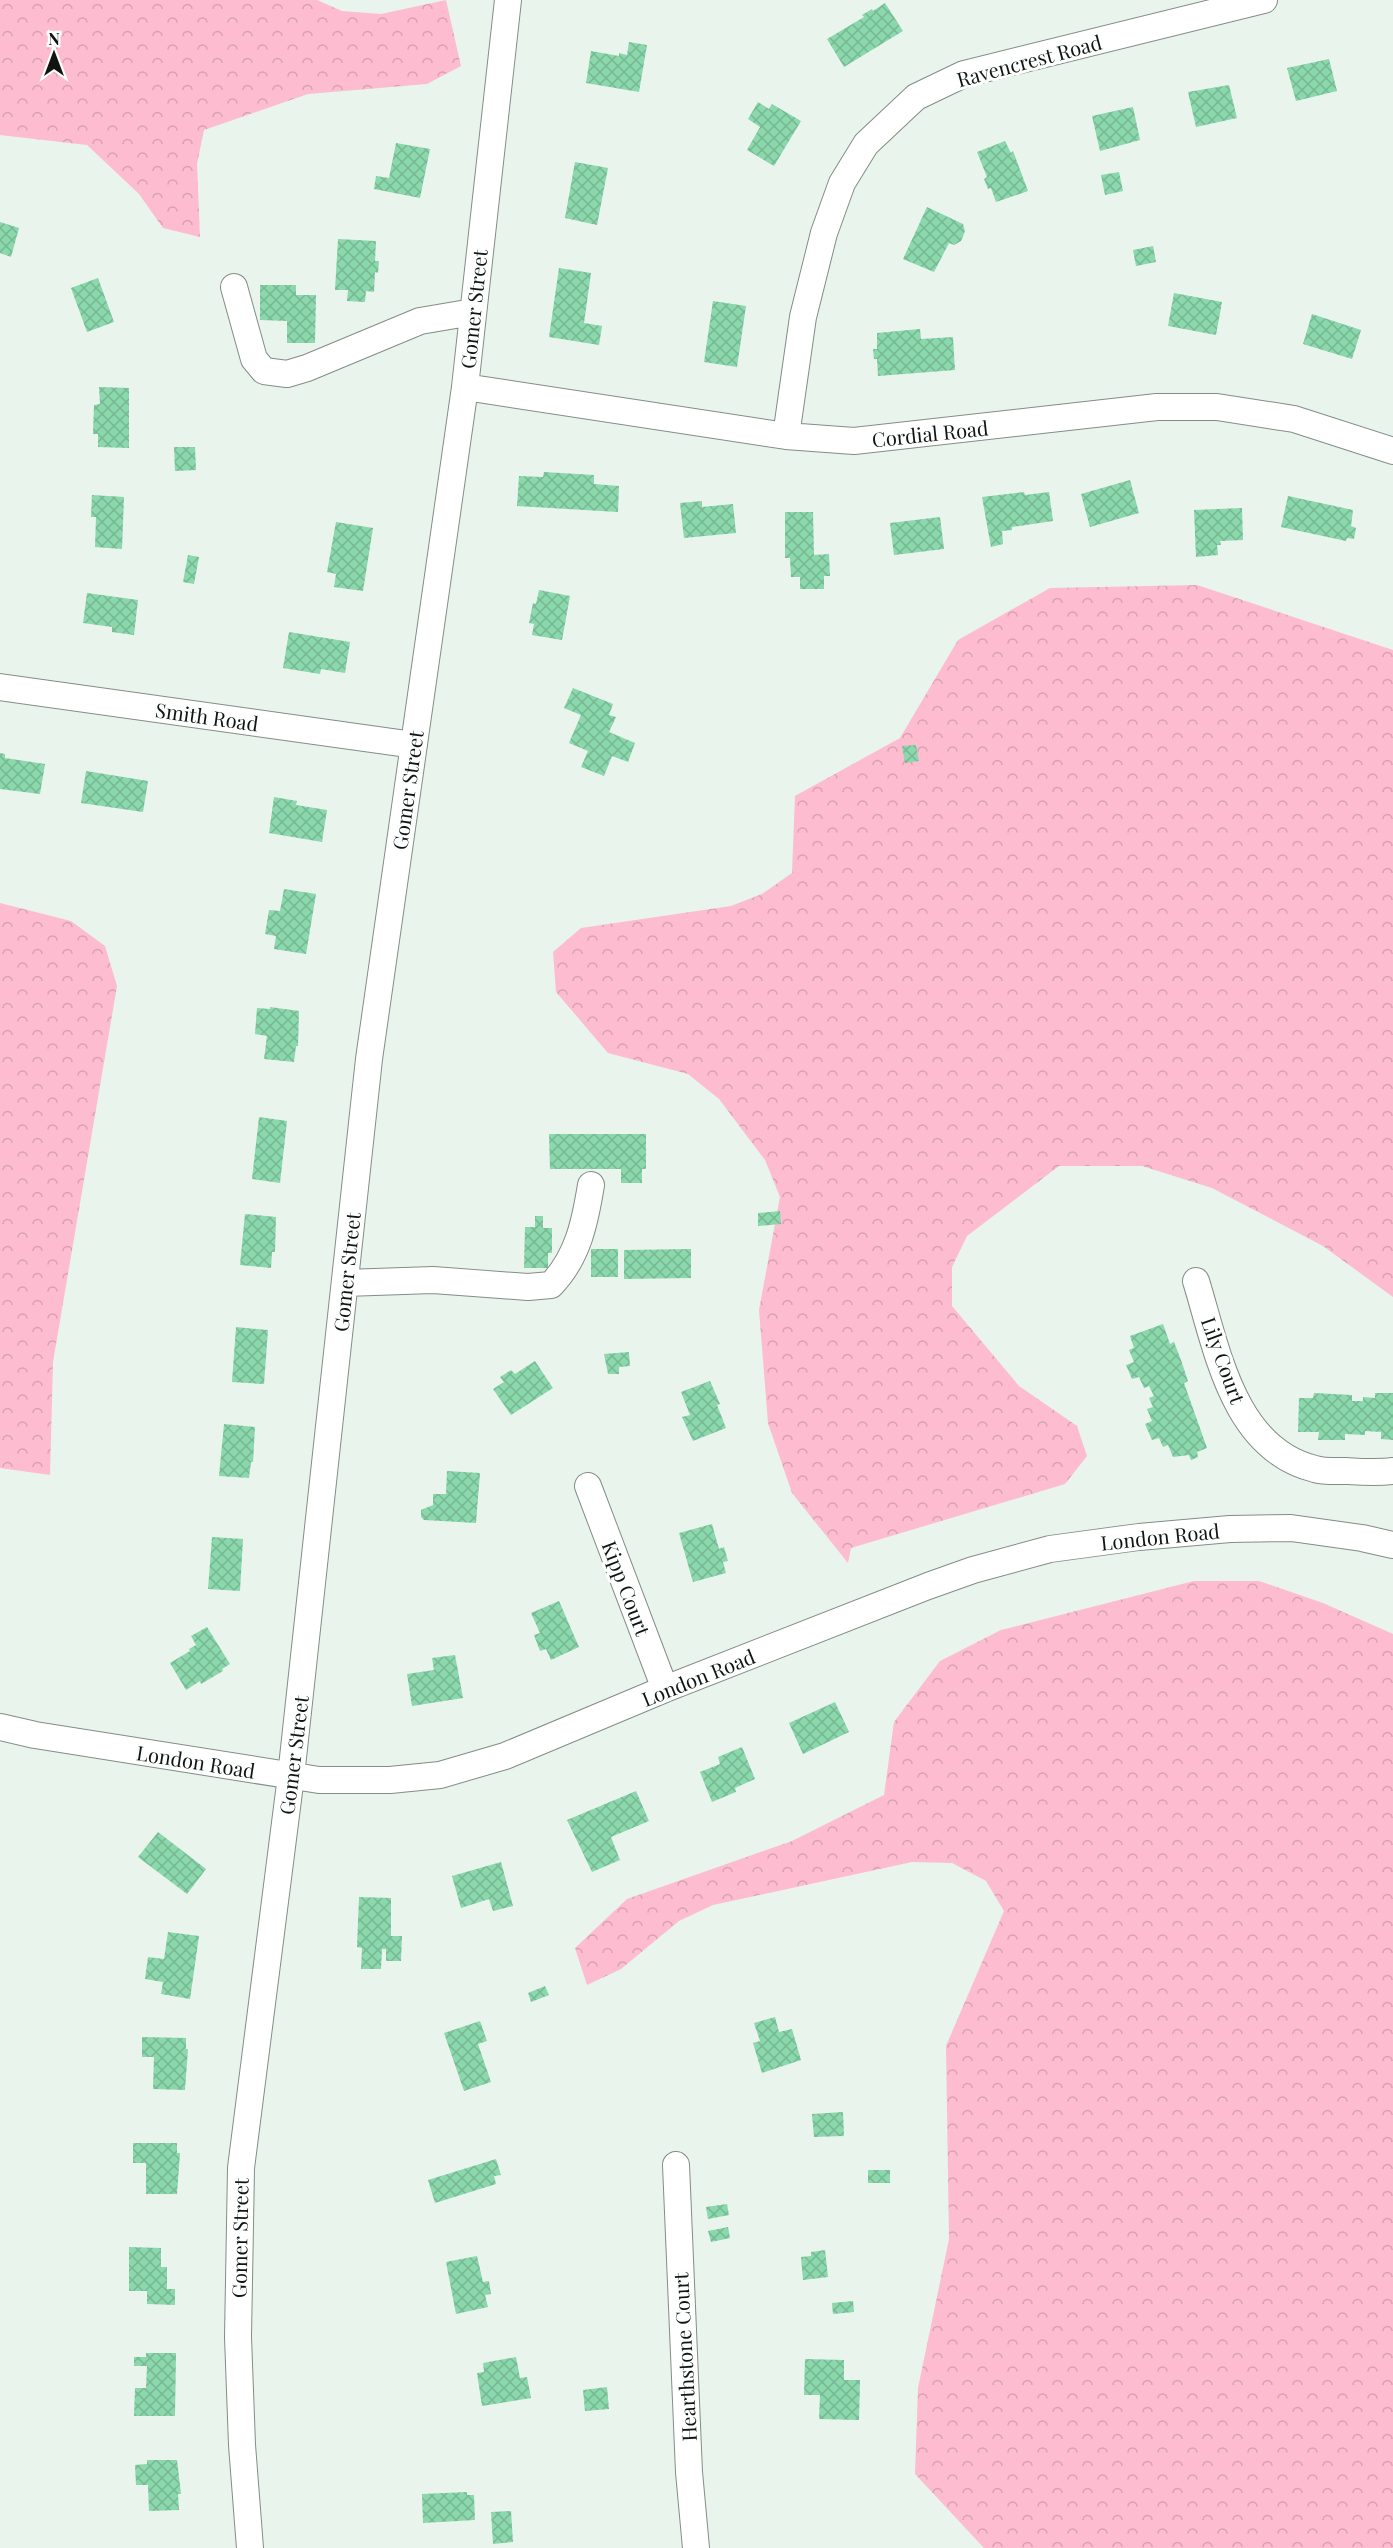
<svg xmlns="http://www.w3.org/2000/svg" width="1393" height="2548" font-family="'Playfair Display',serif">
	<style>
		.forest { fill: url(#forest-crowns) }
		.building { fill: url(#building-cross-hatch) }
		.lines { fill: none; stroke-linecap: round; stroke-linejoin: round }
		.minor-casing { stroke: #838d86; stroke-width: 28 }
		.minor { stroke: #fff; stroke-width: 26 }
		.labels { text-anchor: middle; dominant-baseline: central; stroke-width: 6; stroke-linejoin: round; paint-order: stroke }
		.street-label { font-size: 20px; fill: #111412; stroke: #fcfffd }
	</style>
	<defs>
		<pattern id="forest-crowns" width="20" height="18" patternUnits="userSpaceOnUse" patternTransform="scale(1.5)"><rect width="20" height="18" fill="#fdbcd0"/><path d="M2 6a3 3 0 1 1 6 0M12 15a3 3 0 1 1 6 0" fill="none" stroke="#d8a1b2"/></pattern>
		<pattern id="building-cross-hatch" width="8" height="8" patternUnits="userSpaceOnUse" patternTransform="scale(1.5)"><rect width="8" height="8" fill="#8ad8ac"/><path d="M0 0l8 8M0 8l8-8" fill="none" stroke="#76b893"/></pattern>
	</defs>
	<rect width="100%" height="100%" fill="#e9f4ed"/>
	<path class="forest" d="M0,0h317l25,11 39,3 65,-14 15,66 -34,18 -119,10 -104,36 -7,34 3,73 -37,-9 -24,-34 -52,-49 -87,-10z
		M1197,585l196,65v647l-70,-51 -111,-58 -70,-22h-83l-92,70 -15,31v39l67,80 58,40 10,30 -22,28 -214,64 -3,15 -56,-70 -24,-70 -9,-113 21,-113 -15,-37 -46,-61 -31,-25 -80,-21 -52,-61 -3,-40 28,-24 150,-22 31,-12 30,-21 3,-77 105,-58 58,-98 92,-52z
		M0,903l71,18 34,25 12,40 -64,376 -3,113 -50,-7z
		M1194,1581h65l64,22 70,31v914h-409l-69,-74 3,-86 31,-149 -3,-193 58,-135 -18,-30 -34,-18 -40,-1 -199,43 -34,16 -58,48 -34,16 -12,-37 52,-49 165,-58 92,-46 10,-73 46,-61 61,-31z"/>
	<path class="building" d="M885,3l18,28 -59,36 -17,-28 37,-22 -2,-2 10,-6 1,2z
		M629,42l18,3 -8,47 -53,-9 5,-32 28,5v-3l8,2z
		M1329,59l8,32 -41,10 -9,-33z
		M1229,85l8,33 -41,9 -8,-35z
		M758,102l11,7 3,-5 29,17 -27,45 -27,-16 13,-23 -12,-8z
		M1133,107l7,33 -40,11 -8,-35z
		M1005,141l6,12 2,-2 15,40 -32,11 -5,-14 -3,1 -4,-10 3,-2 -10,-25z
		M396,143l34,6 -10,49 -46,-9 2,-13 13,2z
		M575,162l33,6 -11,57 -32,-7z
		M1119,172l4,19 -18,4 -4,-20z
		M927,207l36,17 2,7 -4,10 -7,4 -5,-2 -15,29 -31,-13z
		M0,222l19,6 -8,29 -11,-4z
		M338,239l38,2 -1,20h4l-1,12 -3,-1 -1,20 -8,-1 -1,11 -18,-1 1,-11h-13z
		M1153,246l3,16 -20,4 -3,-16z
		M559,268l32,5 -7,50 18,3 -3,19 -50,-8z
		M98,278l16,44 -27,10 -16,-44z
		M260,285h36v10h20l-1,48h-28v-22l-27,-1z
		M1174,293l48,9 -6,33 -48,-9z
		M713,301l33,5 -9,61 -33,-5z
		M1312,314l49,16 -9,29 -49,-15z
		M920,329l1,10 32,-2 2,33 -77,6 -1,-17h-3l-1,-10h4v-16z
		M99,387l30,1v60l-31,-1v-13h-5l1,-29 6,-1z
		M174,447h21l1,23 -21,1z
		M544,472l50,3v9l25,2 -1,26 -101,-6 2,-30 24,1z
		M1130,480l9,33 -49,14 -9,-33z
		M1024,492l1,3 24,-3 4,29 -41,6v3l-10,1 1,13 -12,3 -9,-50z
		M92,495l32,2 -2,52 -27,-2 1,-30h-5z
		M1288,496l65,14 -2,16 5,2 -2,11 -7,-1 -1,3 -65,-14z
		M702,501v6l31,-3 3,29 -52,5 -4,-35z
		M1242,508l1,32 -23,1 1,4h-4l1,10 -22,2 -2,-47z
		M785,512h28l1,43 15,-1 1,22h-6v13h-24v-12h-9l-1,-19h-5z
		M940,517l4,32 -50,6 -4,-32z
		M336,522l37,6 -10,63 -29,-4 2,-13 -9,-2z
		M188,555l11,2 -5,27 -11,-2z
		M539,590l31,6 -8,44 -30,-5 2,-11 -5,-1 4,-20 3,1z
		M87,593l51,7 -4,35 -22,-3v-5l-29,-4z
		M289,632l61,10 -5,31 -24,-4 -1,5 -37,-6z
		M573,688l40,16 -4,11 7,2 -7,15 26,11 -7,19 -16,-6 -8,20 -23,-9 7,-16 -19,-8 12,-28 -17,-7z
		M916,745l3,16 -14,2 -3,-17z
		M0,753l5,1v4l40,6 -5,30 -40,-5z
		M86,771l62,10 -5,31 -62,-9z
		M274,797l23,4 -1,4 31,5 -5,32 -53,-9z
		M284,889l32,5 -10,60 -32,-5 2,-13 -11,-2 4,-24 11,1z
		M270,1007l29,4 -1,35h-2l-2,16 -30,-3 3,-23 -12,-2 2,-26 13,1z
		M259,1117l28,4 -7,62 -28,-4z
		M549,1134h97v35h-4v14h-21v-14h-71z
		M780,1211l1,13 -23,2v-13z
		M245,1214l31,3 -1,35h-3l-1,16 -31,-3z
		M535,1216h8v12h9v25h-4v15h-24l1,-41h10z
		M591,1249h27v28h-27z
		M691,1249v29l-67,1v-29z
		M1163,1324l7,20 4,-2 7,18 7,21 -4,2 23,65 -10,4 1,5 -7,3 -2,-5 -16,2 -5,-12 -5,2 -4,-9 -7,2 -7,-16 7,-3 -5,-12 6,-2 -4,-9 5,-2 -5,-10 -5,2 -5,-11 -7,2 -6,-14 8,-3 -5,-12 5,-2 -4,-12z
		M236,1327l32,3 -4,54 -32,-2z
		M629,1352l1,14 -11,1v7h-11l-4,-20z
		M535,1361l18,27 -42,27 -18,-26 11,-7 -4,-5 11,-7 4,4z
		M710,1381l10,23 -3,1 9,23 -33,13 -11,-24 8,-2 -9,-23z
		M1314,1393l38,2v6h11v-4l12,1v-5h18v47l-12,-1v-7l-16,-1v4l-20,-1v6h-27l1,-8h-21l1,-34h14z
		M224,1424l31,3 -2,35h-2l-2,16 -30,-2z
		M447,1471l33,2 -4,50 -52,-3 -3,-3v-7l12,-5v-11h13z
		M712,1524l7,25 5,-2 4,14 -5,1 3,11 -33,9 -14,-49z
		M212,1537l31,2 -3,52 -32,-2z
		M559,1601l20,46 -28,13 -5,-11 -6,2 -6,-16 6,-2 -9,-20z
		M207,1627l23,37 -8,5 1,2 -22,13 -1,-3 -14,9 -16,-27 20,-12 -1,-2 7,-4 -5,-9z
		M455,1655l8,43 -51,8 -5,-32 27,-4 -2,-12z
		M835,1702l14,30 -46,22 -14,-31z
		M742,1747l13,32 -20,9 1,4 -24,10 -12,-30 20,-8 -2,-7z
		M636,1791l13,30 -38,16 9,23 -28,12 -25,-52z
		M158,1832l48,37 -19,25 -49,-37z
		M501,1862l12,44 -20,5 -4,-12 -28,9 -9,-32z
		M359,1897l32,1v38h11l-1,25h-15v-12h-4l-1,20h-20l1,-21 -5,-1z
		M168,1932l31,4 -9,63 -29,-5 2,-12 -18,-3 3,-22 16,2z
		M545,1986l4,9 -18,7 -3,-9z
		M775,2017l4,15 13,-3 9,31 -39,13 -9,-30 7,-2 -6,-18z
		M480,2021l7,20 -9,3 13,38 -27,9 -20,-58z
		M142,2037l44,1v11h2l-3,41 -32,-1 1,-32h-12z
		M843,2112l1,24 -30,1 -2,-23z
		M133,2143h44v10h3l-3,41h-31v-31h-13z
		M496,2159l5,16 -7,1 2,8 -61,19 -7,-23z
		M868,2170h22v13h-22z
		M727,2204l2,11 -21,4 -2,-12z
		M728,2227l2,11 -19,4 -3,-11z
		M129,2247l32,1v19h6v22h8v16l-28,-1v-13h-18z
		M825,2250l3,27 -25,3 -2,-23 10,-1v-4z
		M477,2256l6,26 6,-1 2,13 -6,1 3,12 -32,7 -10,-52z
		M853,2301l1,11 -21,2 -1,-11z
		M146,2353h30l-1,63h-41l1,-28h11l1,-22h-13v-9h12z
		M516,2357l4,21 7,-1 4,21 -49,8 -5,-33 7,-1 -1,-9z
		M805,2359l39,1v20h16l-1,40 -40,-1 1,-24h-16z
		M607,2387l2,22 -24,2 -2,-21z
		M147,2460h30l4,34h-3l1,16 -30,1 -1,-26h-12l-1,-20 12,-1z
		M467,2492v3h7l1,25 -52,3 -1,-29z
		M511,2511l2,31 -20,2 -2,-32z"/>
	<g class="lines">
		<g class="minor-casing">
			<path id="minor" d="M234,287l20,72 10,12 23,3 20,-6 113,-47 53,-9
				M465,387l321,49 68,5 303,-34h60l77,12 99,32
				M786,436l17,-119 21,-84 18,-50 24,-39 50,-47 48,-23 300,-74
				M0,687l414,58
				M1196,1281c21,68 37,168 119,188 10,3 22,2 32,2 16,1 30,2 46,0
				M345,1283l88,-3 95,7 23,-2c27,-28 34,-63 40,-100
				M588,1486l77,203
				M0,1727l35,8 284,45h71l50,-5 65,-19 160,-67 263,-103 45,-16 77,-21 89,-12 91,-8 61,-1 71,10 31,7
				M676,2165l13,307 7,76
				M250,2548l-8,-103 -4,-108 3,-169 50,-392 78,-717 96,-672 43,-387"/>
		</g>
		<use href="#minor" class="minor"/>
	</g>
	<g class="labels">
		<g class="street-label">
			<text transform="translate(1029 60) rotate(-15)">Ravencrest Road</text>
			<text transform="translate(473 309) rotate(-84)">Gomer Street</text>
			<text transform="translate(930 433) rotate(-6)">Cordial Road</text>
			<text transform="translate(207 716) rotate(8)">Smith Road</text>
			<text transform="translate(407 790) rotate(-82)">Gomer Street</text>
			<text transform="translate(346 1272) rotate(-84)">Gomer Street</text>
			<text transform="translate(1224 1360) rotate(70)">Lily Court</text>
			<text transform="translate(1160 1536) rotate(-6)">London Road</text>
			<text transform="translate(627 1588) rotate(69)">Kipp Court</text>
			<text transform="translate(698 1677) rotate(-22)">London Road</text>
			<text transform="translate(293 1755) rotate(-83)">Gomer Street</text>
			<text transform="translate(196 1761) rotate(9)">London Road</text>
			<text transform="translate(239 2238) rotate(-89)">Gomer Street</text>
			<text transform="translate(684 2357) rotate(-93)">Hearthstone Court</text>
		</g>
	</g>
	<g transform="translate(54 54)" stroke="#fcfffd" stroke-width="4.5" paint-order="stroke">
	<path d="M0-4.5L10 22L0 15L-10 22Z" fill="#111412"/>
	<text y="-9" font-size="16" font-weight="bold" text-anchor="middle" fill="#111412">N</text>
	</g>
</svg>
